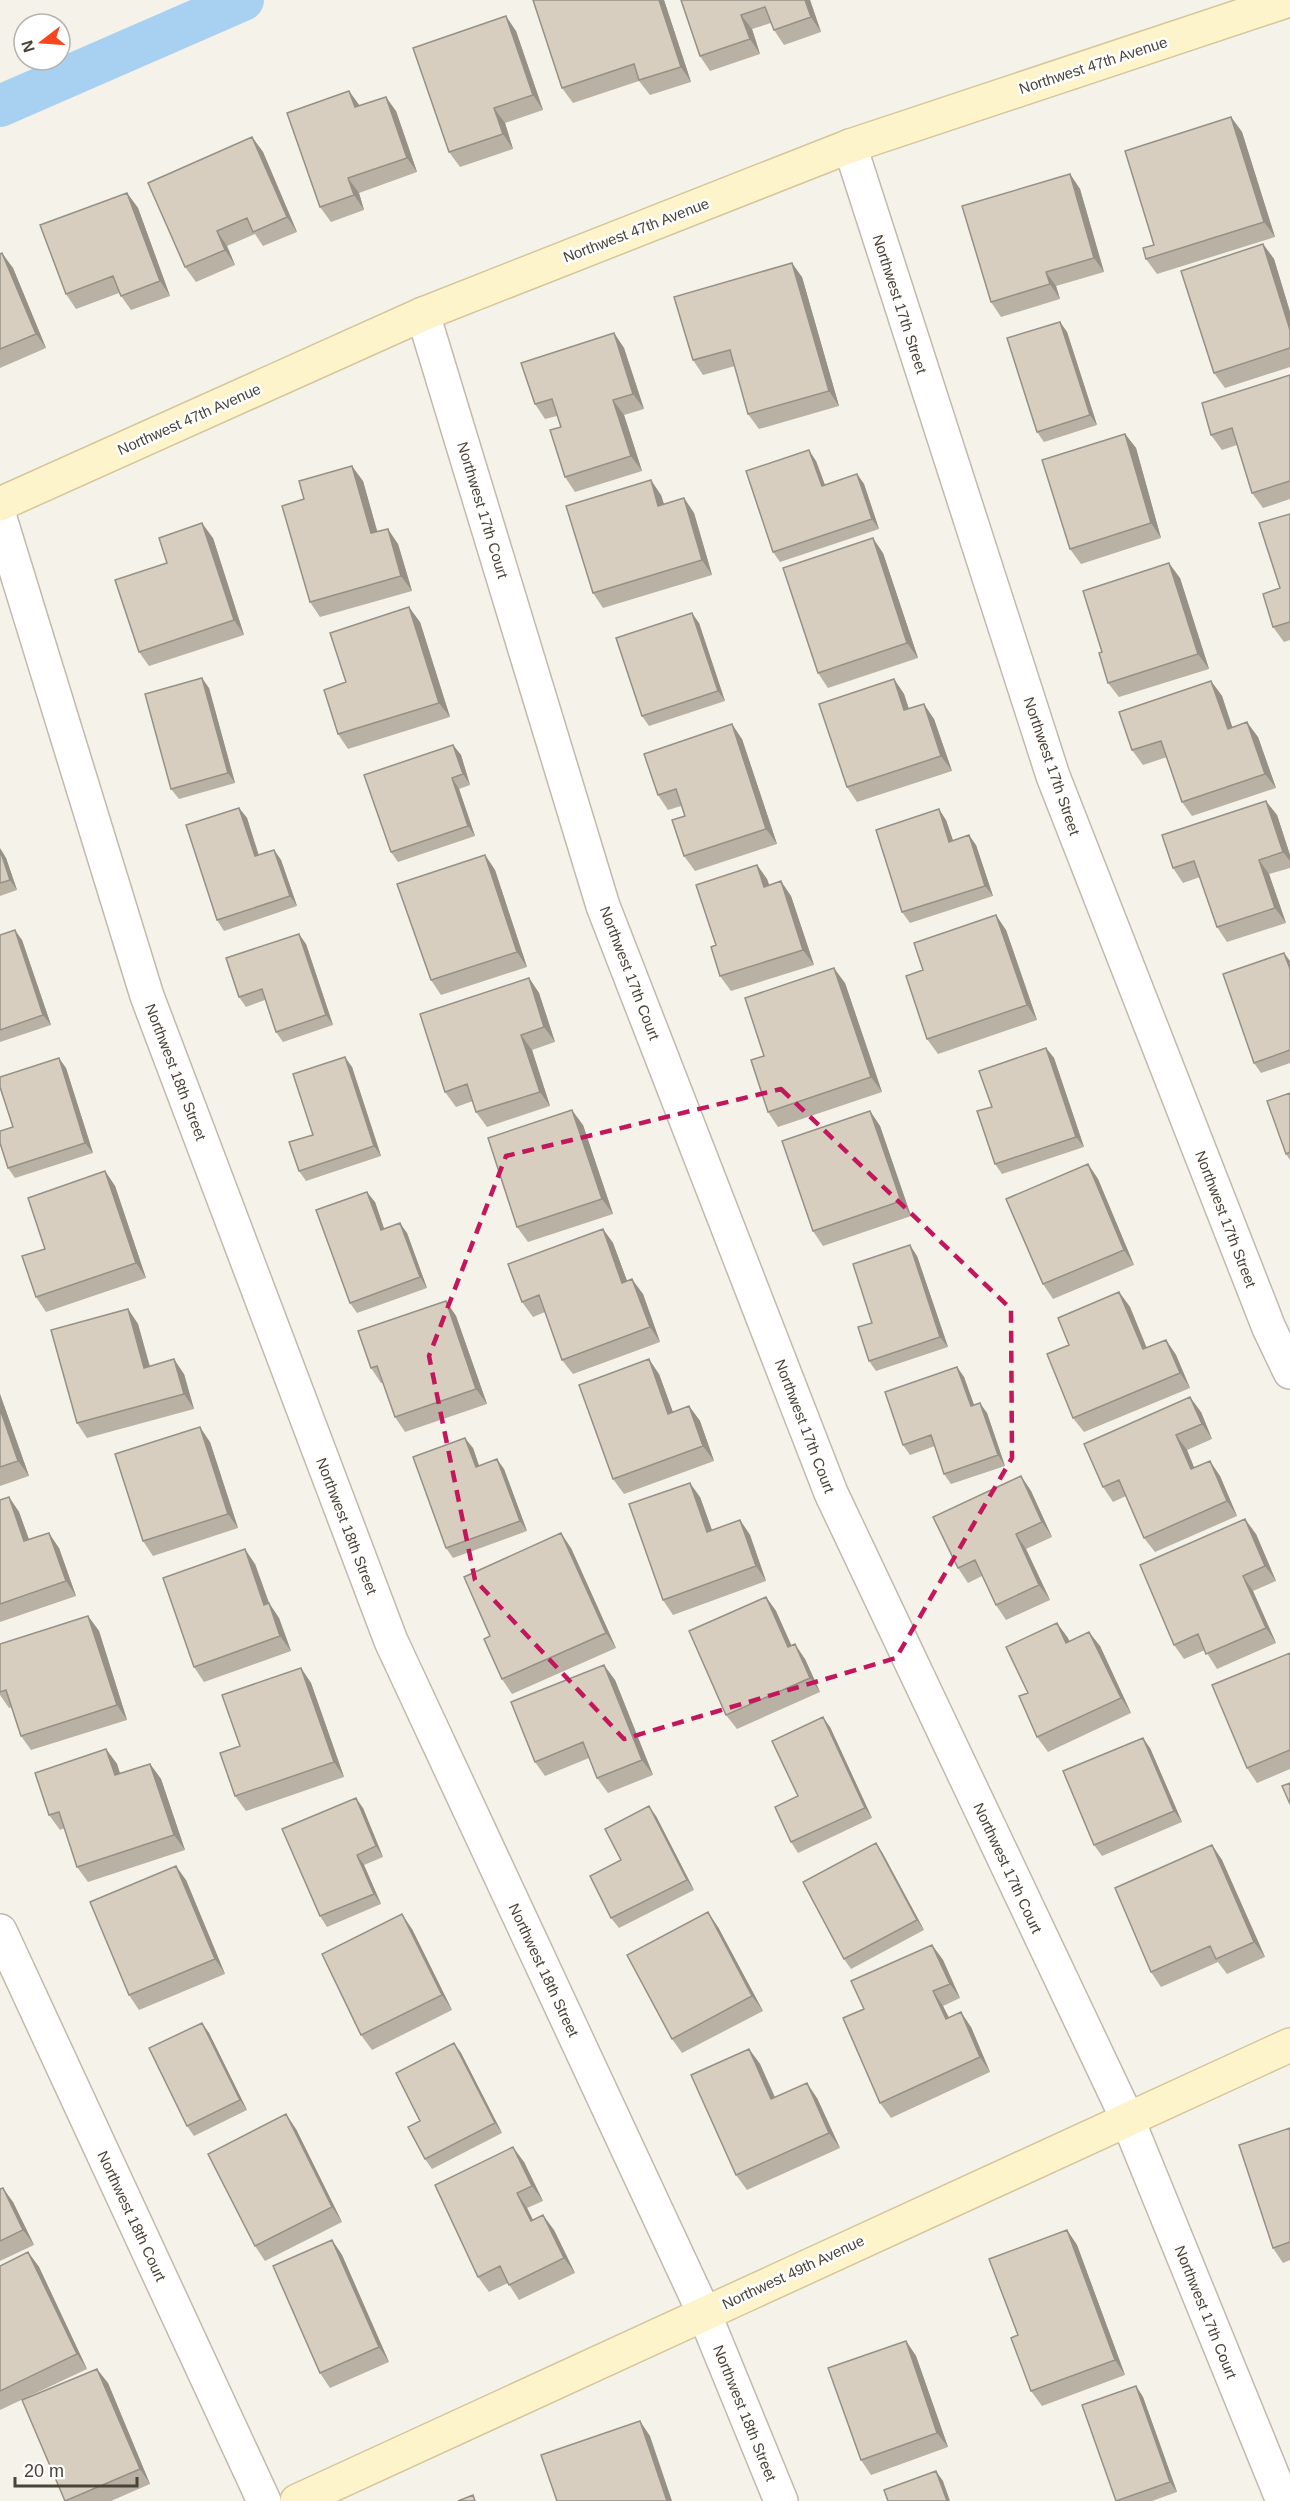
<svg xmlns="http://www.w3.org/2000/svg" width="1290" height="2501" font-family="Arial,sans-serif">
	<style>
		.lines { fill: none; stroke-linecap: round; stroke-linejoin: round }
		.canal { stroke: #a7d0f1; stroke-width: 42 }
		.street-casing { stroke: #c1baac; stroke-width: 36 }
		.secondary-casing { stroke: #d5c79a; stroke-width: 36 }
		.street { stroke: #fff; stroke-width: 33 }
		.secondary { stroke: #fef4cb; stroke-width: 33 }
		.wall { fill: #b9b1a4 }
		.shaded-wall { fill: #969086 }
		.building { fill: #d7cebf; stroke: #969086; stroke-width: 1.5 }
		.marked { fill: none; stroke: #c2185b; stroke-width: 4.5; stroke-dasharray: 12 8; stroke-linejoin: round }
		.labels { text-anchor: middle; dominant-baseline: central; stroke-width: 5; stroke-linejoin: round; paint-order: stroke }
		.street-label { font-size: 15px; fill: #494338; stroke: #fff }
	</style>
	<rect width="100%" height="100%" fill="#f5f2ea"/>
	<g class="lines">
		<path class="canal" d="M0,106l243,-106"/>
		<g class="street-casing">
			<path id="street" d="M850,146l203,630 216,552 21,44
				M423,314l180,592 228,587 296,625 156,383
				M0,518l147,478 244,645 313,672 77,188
				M0,1931l264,570"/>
		</g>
		<g class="secondary-casing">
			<path id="secondary" d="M0,504l423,-190 427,-168 439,-146
				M297,2501l993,-456"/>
		</g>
		<use href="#street" class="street"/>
		<use href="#secondary" class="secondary"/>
	</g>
	<path class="wall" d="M664,0l27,82 -41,13 -11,-14 -66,22 -11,-15z
		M681,0h129l11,32 -37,13 -10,-15 -3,-7 -19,6 8,25 -50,17 -10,-15z
		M516,31l27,79 -38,13 8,26 -53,18 -11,-15z
		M349,91l10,15 37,5 21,61 -58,21 5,17 -33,12 -11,-15z
		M1231,117l11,15 33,105 -118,37 -11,-15z
		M252,137l11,15 34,80 -34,14 -8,-12 -28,12 8,19 -39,17 -11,-15z
		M1070,174l10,15 24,83 -48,14 4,13 -59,18 -10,-15z
		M127,193l11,15 32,88 -39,14 -12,-17 -43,16 -10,-15z
		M1263,244l11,15 16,53v55l-65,21 -11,-15z
		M0,254l13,14 33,80 -46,20z
		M802,277l37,129 -80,23 -11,-15 -13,-48 -32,9 -10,-15z
		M1060,322l7,10 30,93 -53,17 -7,-10z
		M614,333l10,15 20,61 -20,6 18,56 -67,21 -10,-15 -4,-50 -4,-11 -12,3 -10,-15z
		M1290,375v124l-27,9 -11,-15 -15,-48 -15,5 -11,-15z
		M1125,434l11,14 25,90 -80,26 -11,-15z
		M816,461l9,24 32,-11 7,10 15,45 -99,33 -7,-10z
		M363,481l14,51 21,12 14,47 -92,26 -10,-15z
		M661,495l3,9 20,-6 10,15 18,62 -109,33 -10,-15z
		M1290,514v126l-6,2 -11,-15 7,-39z
		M213,538l31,97 -95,31 -10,-14z
		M883,553l35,105 -90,30 -10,-15z
		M1180,578l29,91 -90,28 -11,-14 -6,-31z
		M420,622l30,95 -102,32 -10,-15 8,-52z
		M699,623l26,78 -76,25 -7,-10z
		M894,679l10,15 5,15 25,10 18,52 -95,31 -10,-15z
		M1211,681l11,15 10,31 26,10 18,51 -84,28 -10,-14 -15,-45 -24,8 -11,-15z
		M209,688l26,95 -56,16 -8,-10z
		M742,739l35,105 -82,27 -11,-15 1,-40 -4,-10 -13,4 -10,-15z
		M453,745l8,10 9,30 -11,4 16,47 -77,26 -7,-10z
		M239,808l8,10 12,37 15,-5 7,10 16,46 -73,25 -7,-11z
		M1277,815l13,40v13l-21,6 17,49 -59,19 -10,-15 -17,-50 -17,6 -10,-15z
		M946,820l7,21 23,4 17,51 -83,27 -8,-11z
		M0,848l6,10 11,32 -17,6z
		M485,855l10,15 32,97 -86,28 -10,-15z
		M757,865l10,14 2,6 22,11 23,69 -83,26 -11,-15 -4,-31z
		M1006,930l31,90 -99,34 -11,-15 -4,-69z
		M0,935l22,5 29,85 -51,17z
		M306,944l27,81 -50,17 -7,-10 -11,-32 -19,7 -7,-10z
		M1290,961v102l-29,10 -7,-10z
		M529,978l10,15 16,49 -23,8 18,56 -63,21 -11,-15 -3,-11 -17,6 -11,-15z
		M845,983l37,109 -104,35 -10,-15 -4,-56z
		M1046,1048l8,10 30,89 -82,27 -7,-10 -3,-57z
		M352,1067l29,89 -75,25 -7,-10 14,-36z
		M66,1068l27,85 -78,25 -7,-10 5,-41z
		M1290,1093v67l-4,-6z
		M870,1111l10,15 31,90 -88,30 -10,-15z
		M583,1125l30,89 -85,28 -11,-15z
		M1088,1164l10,15 36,86 -81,34 -10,-15z
		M105,1171l10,15 31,92 -100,34 -10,-15 9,-48z
		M375,1202l9,27 23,4 20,55 -70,25 -7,-10z
		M603,1229l10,14 14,38 16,13 17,48 -87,32 -11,-14 -17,-48 -12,5 -11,-15z
		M917,1256l31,91 -72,24 -7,-10 3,-38z
		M1119,1292l11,15 17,41 19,-8 10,15 14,33 -106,44 -11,-14 -4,-73z
		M446,1301l10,15 31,88 -82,28 -10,-15 -12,-34h-2l-10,-15z
		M128,1309l10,15 12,42 34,8 10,35 -107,29 -10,-15z
		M957,1367l7,10 10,28 13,8 18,53 -54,18 -7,-10 -9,-28 -25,9 -7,-10z
		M659,1374l14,38 16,-6 11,15 14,40 -90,33 -11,-15z
		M0,1394l29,82 -29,10z
		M1201,1412l11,27 -25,11 7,18 26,8 17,40 -82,36 -11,-14 -18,-42 -13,6 -10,-15z
		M210,1442l28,86 -85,28 -10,-15z
		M473,1448l6,18 25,3 23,62 -74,27 -7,-10z
		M1021,1476l10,15 21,46 -26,12 24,51 -44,20 -10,-15 -14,-29 -14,7 -10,-15z
		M9,1497l10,15 10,28 30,8 17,48 -76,26v-122z
		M700,1497l12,33 28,-10 10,15 16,46 -93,34 -10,-15z
		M1256,1534l20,47 -23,10 23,52 -59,26 -12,-19 -21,9 -10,-14z
		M571,1548l45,100 -104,46 -10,-15 -12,-43z
		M255,1564l14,39 10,15 12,33 -87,31 -10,-15z
		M766,1597l10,14 15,35 14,13 15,33 -83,37 -11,-14z
		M88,1616l11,15 28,89 -96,30 -10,-14 -9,-29 -3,1 -9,-13v-51z
		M1057,1623l12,18 31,5 31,67 -83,39 -11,-15 -9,-44z
		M1290,1653v116l-33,14 -10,-15z
		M301,1668l10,15 33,94 -98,34 -11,-15 5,-50z
		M615,1680l38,95 -45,18 -11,-15 -8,-20 -44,18 -10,-14z
		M830,1727l42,91 -74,35 -7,-11 7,-46z
		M1150,1748l32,74 -80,34 -8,-11z
		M106,1749l11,15 3,9 30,-9 11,15 24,71 -97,32 -11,-15 -12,-39 -5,2 -11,-15z
		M363,1808l20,49 -19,8 17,39 -54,23 -7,-11z
		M656,1816l38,74 -75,38 -8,-10 10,-58z
		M876,1843l7,11 41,76 -73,39 -7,-10z
		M1212,1845l10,15 43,97 -38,17 -9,-12 -57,25 -10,-15z
		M186,1880l39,94 -86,36 -10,-15z
		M718,1927l45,84 -81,42 -10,-14z
		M412,1929l40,81 -80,40 -11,-15z
		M932,1945l11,15 17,38 -17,8 6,11 22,10 19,45 -99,46 -11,-15 -16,-94z
		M202,2023l7,10 38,77 -53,26 -7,-10z
		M454,2043l7,10 41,80 -70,36 -7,-10 -5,-38z
		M749,2049l11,15 15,33 42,1 23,50 -93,42 -11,-15z
		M1290,2128v132l-7,3 -10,-15z
		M296,2129l46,93 -77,39 -10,-15z
		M524,2162l19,39 -16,7 6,12 21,10 21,43 -56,27 -11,-17 -19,9 -11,-15z
		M0,2189l13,13 21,43 -34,16z
		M1067,2230l10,15 48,130 -83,31 -11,-15 -13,-56z
		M332,2240l10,15 47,107 -59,26 -10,-15z
		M28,2252l11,15 48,102 -87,41v-144z
		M906,2341l10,15 32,91 -77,28 -10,-15z
		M108,2383l42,101 -39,17h-46z
		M1136,2386l7,11 34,95 -25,9h-36z"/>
	<path class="shaded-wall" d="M659,0h5l27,82 -10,-15z
		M805,0h5l11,32 -10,-15z
		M741,15l11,14 8,25 -10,-15z
		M506,16l10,15 27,79 -10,-15z
		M349,91l11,15 -5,1z
		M386,97l10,14 21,61 -10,-14z
		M494,108l11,15 8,26 -10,-15z
		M1231,117l11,15 33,105 -11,-15z
		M252,137l11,15 34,80 -10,-15z
		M1070,174l10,15 24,83 -10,-14z
		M348,178l11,15 5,17 -10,-15z
		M127,193l11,15 32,88 -10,-15z
		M217,231l10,15 8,19 -10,-15z
		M1263,244l11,15 16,53v18z
		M2,253l11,15 33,80 -10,-14z
		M792,263l10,14 37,129 -10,-15z
		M1046,272l10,14 4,13 -10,-15z
		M1060,322l7,10 30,93 -7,-10z
		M614,333l10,15 20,61 -11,-15z
		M613,400l11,15 18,56 -11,-15z
		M1125,434l11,14 25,90 -10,-15z
		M809,450l7,11 13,35 -7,-10z
		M352,466l11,15 19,67 -11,-15z
		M857,474l7,10 15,45 -7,-10z
		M651,480l10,15 8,26 -11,-15z
		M684,498l10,15 18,62 -10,-15z
		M202,523l11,15 31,97 -10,-15z
		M388,529l10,15 14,47 -11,-15z
		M873,538l10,15 35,105 -11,-15z
		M1169,563l11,15 29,91 -11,-15z
		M409,607l11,15 30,95 -11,-14z
		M692,613l7,10 26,78 -7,-10z
		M202,678l7,10 26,95 -7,-10z
		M894,679l10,15 10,31 -10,-15z
		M1211,681l11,15 16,48 -10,-15z
		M924,704l10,15 18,52 -11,-15z
		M1247,722l11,15 18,51 -11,-14z
		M732,724l10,15 35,105 -11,-15z
		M453,745l8,10 9,30 -7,-11z
		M452,778l7,11 16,47 -7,-10z
		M1266,801l11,14 13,40v6l-7,-9z
		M239,808l8,10 15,49 -7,-11z
		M939,809l7,11 11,32 -8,-10z
		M969,835l7,10 17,51 -8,-10z
		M0,848l6,10 11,32 -7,-10z
		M274,850l7,10 16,46 -7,-10z
		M485,855l10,15 32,97 -10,-15z
		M1259,860l10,14 17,49 -11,-15z
		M757,865l10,14 8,22 -11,-14z
		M781,881l10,15 23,69 -11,-15z
		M996,915l10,15 31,90 -10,-15z
		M15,930l7,10 29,85 -8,-10z
		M299,934l7,10 27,81 -7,-10z
		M1284,953l6,8v8z
		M834,968l11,15 37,109 -11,-15z
		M529,978l10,15 16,49 -11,-15z
		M521,1035l11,15 18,56 -10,-14z
		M1046,1048l8,10 30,89 -8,-10z
		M345,1057l7,10 29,89 -7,-10z
		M59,1058l7,10 27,85 -8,-10z
		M572,1110l11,15 30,89 -11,-15z
		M870,1111l10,15 31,90 -10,-15z
		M1088,1164l10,15 36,86 -10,-15z
		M105,1171l10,15 31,92 -10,-15z
		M367,1192l8,10 13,38 -7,-10z
		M400,1223l7,10 20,55 -7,-11z
		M603,1229l10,14 20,54 -11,-14z
		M910,1245l7,11 31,91 -8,-10z
		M632,1279l11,15 17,48 -10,-15z
		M1119,1292l11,15 23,57 -10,-15z
		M446,1301l10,15 31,88 -11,-15z
		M128,1309l10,15 16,59 -10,-15z
		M1166,1340l10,15 14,33 -10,-15z
		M174,1359l10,15 10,35 -10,-15z
		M649,1359l10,15 20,55 -11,-15z
		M957,1367l7,10 14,39 -7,-10z
		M0,1394l29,82 -11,-15 -18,-52z
		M1190,1397l11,15 11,27 -10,-15z
		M980,1403l7,10 18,53 -7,-11z
		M689,1406l11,15 14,40 -11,-15z
		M200,1427l10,15 28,86 -10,-14z
		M1176,1435l11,15 14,34 -10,-15z
		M465,1438l8,10 10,29 -7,-10z
		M497,1459l7,10 23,62 -7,-10z
		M1210,1461l10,15 17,40 -10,-15z
		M1021,1476l10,15 21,46 -10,-15z
		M690,1483l10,14 18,50 -11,-15z
		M9,1497l10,15 16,44 -11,-15z
		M1245,1519l11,15 20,47 -11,-15z
		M740,1520l10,15 16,46 -10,-15z
		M49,1533l10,15 17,48 -10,-15z
		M561,1533l10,15 45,100 -10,-15z
		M1016,1534l10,15 24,51 -11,-15z
		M245,1549l10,15 14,39 10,15 12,33 -11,-15 -16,-31z
		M1243,1576l10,15 23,52 -10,-15z
		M766,1597l10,14 23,51 -11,-15z
		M88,1616l11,15 28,89 -10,-15z
		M1057,1623l11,15 8,19 -10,-14z
		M1089,1632l11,14 31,67 -10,-15z
		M795,1644l10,15 15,33 -10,-14z
		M604,1665l11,15 38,95 -11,-15z
		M301,1668l10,15 33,94 -10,-15z
		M823,1717l7,10 42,91 -7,-10z
		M1143,1738l7,10 32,74 -8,-11z
		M106,1749l11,15 8,26 -10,-15z
		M150,1764l11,15 24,71 -11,-15z
		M356,1798l7,10 20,49 -7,-11z
		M649,1806l7,10 38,74 -7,-10z
		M876,1843l7,11 41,76 -7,-10z
		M1212,1845l10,15 43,97 -11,-15z
		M357,1855l7,10 17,39 -7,-10z
		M176,1866l10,14 39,94 -10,-15z
		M708,1912l10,15 45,84 -11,-15z
		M402,1914l10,15 40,81 -10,-15z
		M932,1945l11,15 17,38 -10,-14z
		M933,1991l10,15 13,28 -10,-15z
		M961,2012l10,15 19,45 -10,-15z
		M202,2023l7,10 38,77 -7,-10z
		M454,2043l7,10 41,80 -7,-10z
		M749,2049l11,15 22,50 -11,-15z
		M807,2083l10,15 23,50 -11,-15z
		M286,2114l10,15 46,93 -10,-15z
		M513,2147l11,15 19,39 -11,-15z
		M3,2188l10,14 21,43 -11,-15z
		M517,2193l10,15 14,28 -10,-15z
		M543,2215l11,15 21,43 -11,-15z
		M1067,2230l10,15 48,130 -10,-15z
		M332,2240l10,15 47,107 -10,-15z
		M28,2252l11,15 48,102 -10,-15z
		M906,2341l10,15 32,91 -11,-14z
		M97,2369l11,14 42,101 -10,-15z
		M1136,2386l7,11 34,95 -7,-10z
		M640,2421l10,15 22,65h-5z
		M936,2471l7,10 7,20h-3z"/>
	<path class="building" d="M533,0h126l22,67 -42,13 -5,-16 -72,24z
		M681,0h124l6,17 -37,13 -9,-23 -24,8 9,24 -50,17z
		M506,16l27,79 -39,13 9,26 -54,18 -36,-104z
		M349,91l6,16 31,-10 21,61 -59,20 6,17 -34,12 -33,-94z
		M1231,117l33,105 -118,37 -3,-11 11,-3 -29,-94z
		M252,137l35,80 -34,15 -6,-14 -30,13 8,19 -40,17 -37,-84z
		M1070,174l24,84 -48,14 4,12 -59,18 -29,-96z
		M127,193l33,88 -39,15 -8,-20 -47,18 -26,-69z
		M1263,244l27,86v18l-76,25 -33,-102z
		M2,253l34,81 -36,15v-95z
		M792,263l37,128 -81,23 -18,-64 -37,10 -19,-63z
		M1060,322l30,93 -53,17 -30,-94z
		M614,333l19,61 -20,6 18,56 -66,21 -15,-47 11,-3 -9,-28 -17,5 -14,-41z
		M1290,375v106l-38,12 -20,-65 -21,7 -9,-32z
		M1125,434l26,89 -81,26 -28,-89z
		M809,450l13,36 35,-12 15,45 -99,33 -27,-81z
		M352,466l19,67 17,-4 13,47 -91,26 -28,-96 22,-7 -5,-18z
		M651,480l7,26 26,-8 18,62 -109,33 -27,-87z
		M1290,514v108l-17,5 -10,-33 17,-6 -21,-65z
		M202,523l32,97 -95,32 -24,-72 52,-17 -8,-25z
		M873,538l34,105 -89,30 -35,-105z
		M1169,563l29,91 -90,29 -9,-30 3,-1 -19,-61z
		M409,607l30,96 -101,31 -14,-44 22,-8 -16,-49z
		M692,613l26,78 -76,25 -26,-78z
		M202,678l26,95 -57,16 -26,-95z
		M894,679l10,31 20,-6 17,52 -94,31 -28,-83z
		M1211,681l17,48 19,-7 18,52 -83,28 -21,-61 -29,9 -13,-38z
		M732,724l34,105 -82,27 -12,-36 13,-4 -9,-27 -18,6 -14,-41z
		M453,745l10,29 -11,4 16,48 -77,26 -27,-77z
		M1266,801l17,51 -24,8 16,48 -58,19 -23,-66 -21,7 -11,-33z
		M239,808l16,48 19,-6 16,46 -73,24 -31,-95z
		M939,809l10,33 20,-7 16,51 -83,26 -26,-82z
		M0,850l10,30 -10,3z
		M485,855l32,97 -86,28 -34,-96z
		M757,865l7,22 17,-6 22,69 -83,26 -9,-29 5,-2 -20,-60z
		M996,915l31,90 -100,34 -21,-63 17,-6 -9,-27z
		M15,930l28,85 -43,15v-95z
		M299,934l27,81 -50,17 -14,-43 -23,8 -13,-39z
		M1284,953l6,16v81l-36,13 -31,-89z
		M834,968l37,109 -103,35 -17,-52 13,-4 -19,-58z
		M529,978l15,49 -23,8 19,57 -64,20 -9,-28 -22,8 -25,-78z
		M1046,1048l30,89 -81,27 -18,-53 15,-4 -13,-36z
		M345,1057l29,89 -75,25 -10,-29 24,-7 -20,-61z
		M59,1058l26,85 -77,25 -8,-25v-12l13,-4 -13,-40v-10z
		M1290,1093v59l-4,2 -19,-53z
		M572,1110l30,89 -85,28 -29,-89z
		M870,1111l31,90 -88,30 -31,-90z
		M1088,1164l36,86 -81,34 -37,-85z
		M105,1171l31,92 -100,34 -14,-41 23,-7 -17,-51z
		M367,1192l14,38 19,-7 20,54 -70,26 -34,-93z
		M603,1229l19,54 10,-4 18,48 -88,33 -23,-65 -17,7 -14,-38z
		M910,1245l30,92 -71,24 -11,-34 14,-4 -19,-59z
		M1119,1292l24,57 23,-9 14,33 -107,45 -26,-64 22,-9 -11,-27z
		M446,1301l30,88 -81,28 -18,-51 -6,2 -13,-37z
		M128,1309l16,59 30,-9 10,35 -107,29 -26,-93z
		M649,1359l19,55 21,-8 14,40 -90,33 -34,-94z
		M957,1367l14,39 9,-3 18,52 -54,19 -13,-39 -28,10 -18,-53z
		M1190,1397l12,27 -26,11 15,34 19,-8 17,40 -83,37 -25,-58 -16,7 -19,-43z
		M0,1409l18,52 -18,6z
		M200,1427l28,87 -85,27 -28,-87z
		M465,1438l11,29 21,-8 23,62 -74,27 -33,-91z
		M1021,1476l21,46 -26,12 23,51 -43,20 -21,-45 -17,8 -25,-51z
		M690,1483l17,49 33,-12 16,46 -93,34 -34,-96z
		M9,1497l15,44 25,-8 17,48 -66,23v-104z
		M1245,1519l20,47 -22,10 23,52 -60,26 -8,-20 -24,11 -34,-80z
		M561,1533l45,100 -104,46 -18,-40 6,-3 -26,-59z
		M245,1549l19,56 5,-2 11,33 -86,31 -31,-89z
		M766,1597l22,50 7,-3 15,34 -84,37 -37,-84z
		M88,1616l29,89 -96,31 -15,-46 -6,2v-48z
		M1057,1623l9,20 23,-11 32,66 -84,39 -18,-41 9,-3 -22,-46z
		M1290,1653v97l-43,18 -35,-83z
		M604,1665l38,95 -45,18 -14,-36 -48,20 -24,-60z
		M301,1668l33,94 -99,34 -15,-43 20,-7 -18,-51z
		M823,1717l42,91 -74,34 -16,-35 23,-11 -26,-55z
		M1143,1738l31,73 -80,34 -31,-74z
		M106,1749l9,26 35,-11 24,71 -97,32 -18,-55 -10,3 -14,-42z
		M1290,1783v21l-8,-18z
		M356,1798l20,48 -19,9 17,39 -54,22 -38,-87z
		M649,1806l38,74 -76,38 -21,-42 31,-16 -16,-31z
		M876,1843l41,77 -73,39 -41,-77z
		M1212,1845l42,97 -38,17 -6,-13 -59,26 -36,-84z
		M176,1866l39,93 -86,36 -39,-93z
		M708,1912l44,84 -80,43 -45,-84z
		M402,1914l40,81 -81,40 -39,-81z
		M932,1945l18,39 -17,7 13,28 15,-7 19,45 -100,46 -37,-85 21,-9 -13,-28z
		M202,2023l38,77 -53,26 -38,-78z
		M454,2043l41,80 -70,36 -17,-32 12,-6 -24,-48z
		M749,2049l22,50 36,-16 22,50 -93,42 -45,-100z
		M286,2114l46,93 -77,39 -47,-92z
		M1290,2128v114l-17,6 -34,-103z
		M513,2147l19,39 -15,7 14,28 12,-6 21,43 -55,27 -9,-19 -22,11 -43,-92z
		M3,2188l20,42 -23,11v-52z
		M1067,2230l48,130 -84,31 -20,-53 7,-3 -29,-76z
		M332,2240l47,107 -59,26 -47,-107z
		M28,2252l49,102 -77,37v-125z
		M906,2341l31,92 -76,27 -33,-92z
		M97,2369l43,100 -75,32 -43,-101z
		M1136,2386l34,96 -54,19 -34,-96z
		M640,2421l27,80h-110l-16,-46z
		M936,2471l11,30h-59l-4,-11z
		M473,2495l2,6h-17z"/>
	<path class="marked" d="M781,1089l230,220 1,149 -116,200 -272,81 -149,-159 -46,-224 77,-200z"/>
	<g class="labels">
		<g class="street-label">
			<text transform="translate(1093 65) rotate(-18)">Northwest 47th Avenue</text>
			<text transform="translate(636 230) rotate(-21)">Northwest 47th Avenue</text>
			<text transform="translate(900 304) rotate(72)">Northwest 17th Street</text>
			<text transform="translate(189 419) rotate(-24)">Northwest 47th Avenue</text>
			<text transform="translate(483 510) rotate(73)">Northwest 17th Court</text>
			<text transform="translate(1052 766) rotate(71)">Northwest 17th Street</text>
			<text transform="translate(630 973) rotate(69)">Northwest 17th Court</text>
			<text transform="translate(176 1072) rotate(69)">Northwest 18th Street</text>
			<text transform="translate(1226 1219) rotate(69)">Northwest 17th Street</text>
			<text transform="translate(805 1426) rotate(69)">Northwest 17th Court</text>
			<text transform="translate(347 1526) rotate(69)">Northwest 18th Street</text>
			<text transform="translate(1008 1868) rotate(65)">Northwest 17th Court</text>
			<text transform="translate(544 1970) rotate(65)">Northwest 18th Street</text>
			<text transform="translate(132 2216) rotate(65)">Northwest 18th Court</text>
			<text transform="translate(793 2272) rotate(-25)">Northwest 49th Avenue</text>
			<text transform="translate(1206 2312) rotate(68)">Northwest 17th Court</text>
			<text transform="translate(745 2413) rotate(68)">Northwest 18th Street</text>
		</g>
	</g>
	<g transform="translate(42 42) rotate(253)"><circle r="28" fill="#ffffff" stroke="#b6b4af" stroke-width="1.5"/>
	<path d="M0-4.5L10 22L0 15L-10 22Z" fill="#fa451d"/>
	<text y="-9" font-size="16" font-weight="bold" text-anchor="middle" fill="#494338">N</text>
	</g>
	<path d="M15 2477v9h122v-9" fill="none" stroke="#494338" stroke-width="3"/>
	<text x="24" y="2477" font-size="18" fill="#494338" stroke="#ffffff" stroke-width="4.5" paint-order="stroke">20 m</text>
</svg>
